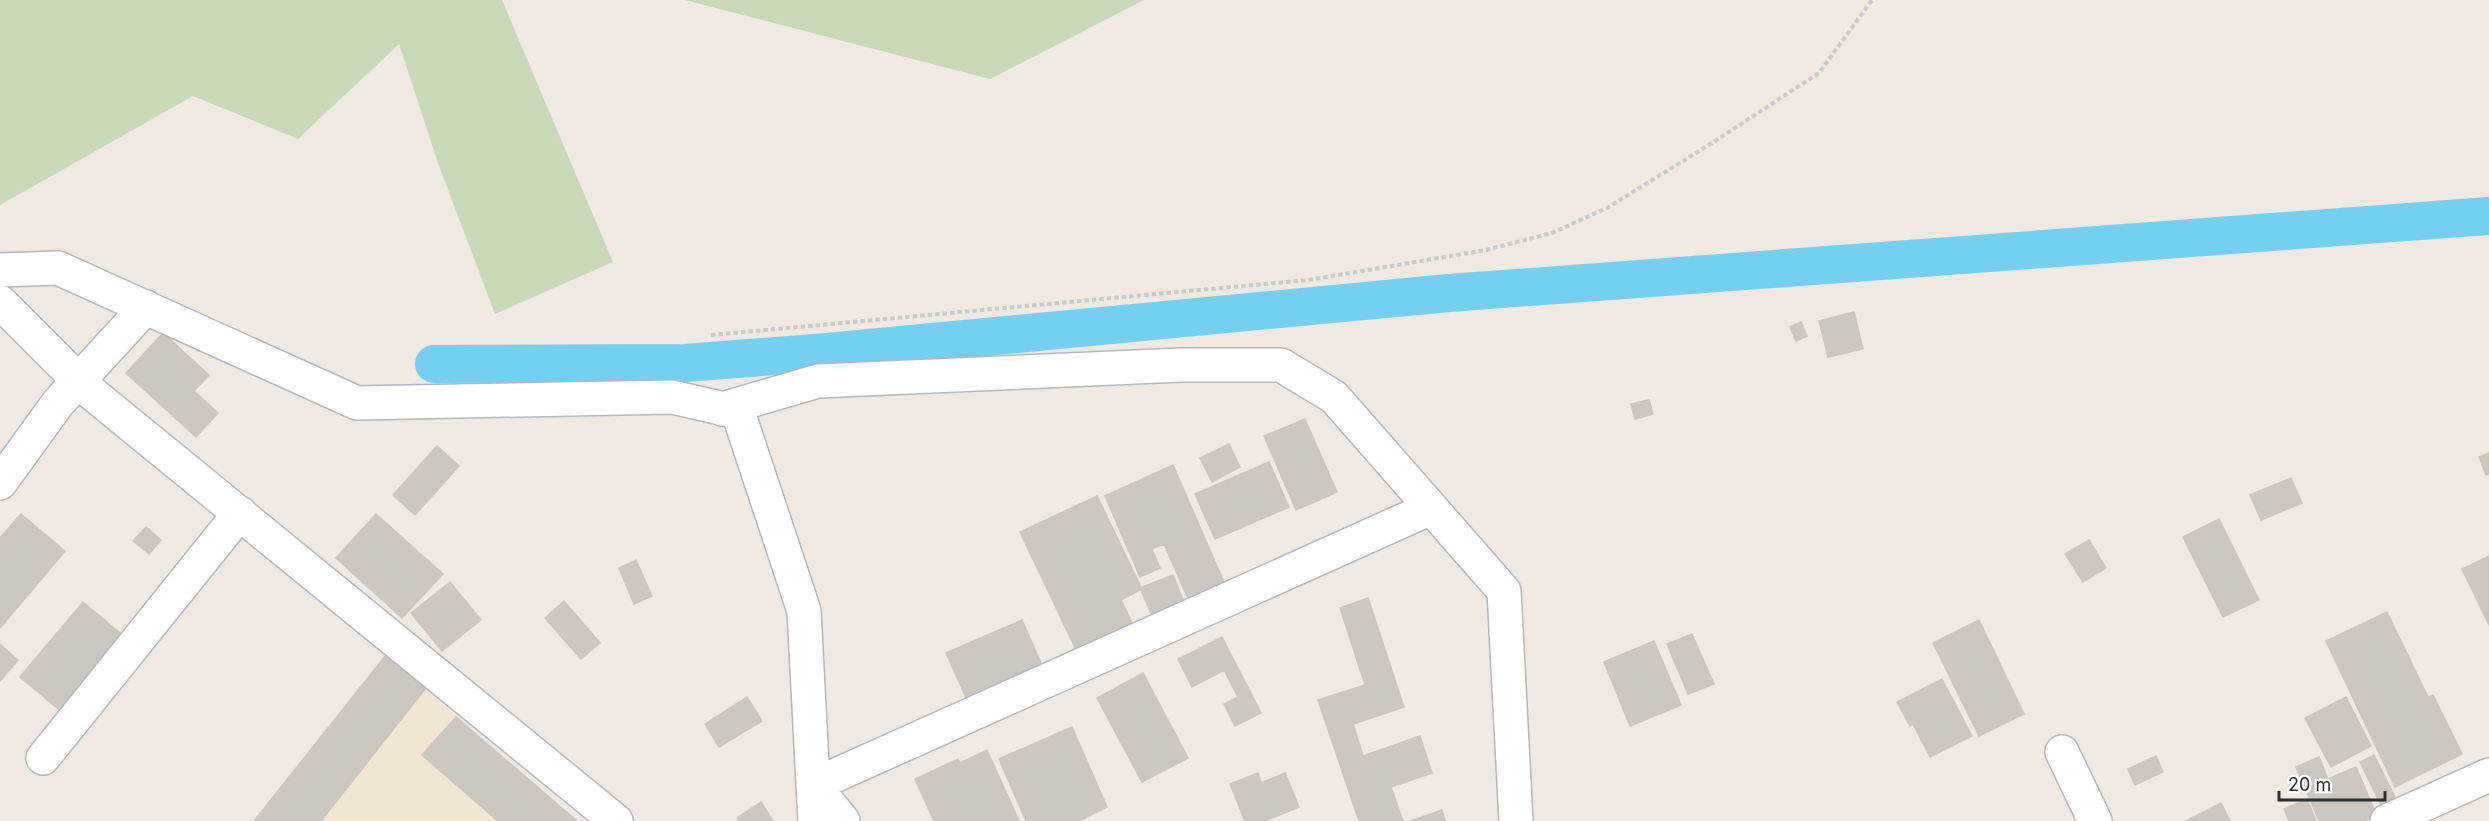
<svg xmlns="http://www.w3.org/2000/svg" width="2489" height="821" font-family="Inter,sans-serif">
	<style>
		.education { fill: #f0e6d1 }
		.cemetery { fill: #c8d9b8 }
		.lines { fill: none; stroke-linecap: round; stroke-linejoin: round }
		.canal { stroke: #75cff0; stroke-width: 38 }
		.building { fill: #cbc7bf; stroke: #cbc5ba; stroke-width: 1.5 }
		.street-casing { stroke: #b4b7c1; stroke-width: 36 }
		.path { stroke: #c9c9c9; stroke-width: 4; stroke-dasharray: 4.5 3; stroke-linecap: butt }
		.street { stroke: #fff; stroke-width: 33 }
	</style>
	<rect width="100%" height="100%" fill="#efe9e1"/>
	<path class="education" d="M386,655l191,166h-323z"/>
	<path class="cemetery" d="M0,0h502l111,262 -118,52 -56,-148 -40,-122 -101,95 -105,-43 -193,109z
		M685,0h459l-154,79z"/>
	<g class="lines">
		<path class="canal" d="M434,364l251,-1 142,-11 622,-59 1040,-77"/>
	</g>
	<path class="building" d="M1854,312l9,37 -35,8 -9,-36z
		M1801,322l6,14 -11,5 -6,-14z
		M163,333l46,42 -15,16 24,22 -22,24 -70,-64z
		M1649,400l4,14 -18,5 -4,-15z
		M1305,419l32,73 -41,18 -32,-74z
		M1229,444l11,23 -28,15 -12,-24z
		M437,446l22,20 -44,49 -22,-20z
		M2489,453v21l-3,1 -7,-18z
		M1269,462l20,45 -74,32 -20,-45z
		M1173,465l53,122 -36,16 -26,-59 -12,5 8,19 -20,9 -35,-81z
		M2291,478l11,25 -41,17 -11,-25z
		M1097,496l45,93 -21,11 15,31 -56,27 -60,-126z
		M21,514l44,37 -65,77v-90z
		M376,514l67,60 -41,44 -66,-60z
		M2219,519l40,81 -36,17 -40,-80z
		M146,527l15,13 -12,14 -16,-13z
		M2089,540l17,28 -23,14 -18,-28z
		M2489,556v69l-27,-56z
		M636,560l16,36 -18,8 -15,-36z
		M1173,575l13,32 -32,13 -14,-32z
		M450,582l31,38 -39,31 -31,-38z
		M1368,598l36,109 -51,17 10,32 57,-20 12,37 -41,14 12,34h-44l-41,-121 47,-15 -25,-77z
		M564,601l36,42 -19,16 -36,-41z
		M83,602l49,41 -63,75 -49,-41z
		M2387,612l41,85 5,-2 29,59 -67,33 -69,-146z
		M1022,620l28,64 -82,18 -22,-49z
		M1979,620l45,94 -45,22 -46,-93z
		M1692,634l22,50 -26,10 -21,-50z
		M1222,637l39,76 -26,13 -11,-22 14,-7 -14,-27 -32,17 -14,-28z
		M1654,641l27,64 -51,21 -26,-64z
		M0,644l18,16 -18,21z
		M386,655l39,34 -104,132h-67z
		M1143,673l45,85 -46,24 -45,-84z
		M1942,679l30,57 -42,21 -17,-33 -3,2 -13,-24z
		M747,697l15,24 -43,26 -14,-23z
		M2346,697l25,49 -40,21 -26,-49z
		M456,717l121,104h-79l-76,-66z
		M1072,727l35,80 -28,14h-53l-27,-62z
		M987,750l32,71h-85l-19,-42 43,-20 2,4z
		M2374,755l22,44 -14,8 -22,-45z
		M2156,756l7,16 -28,13 -7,-16z
		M2319,757l9,22 28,-12 21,49 -13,5h-45l-23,-54z
		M1258,773l3,10 24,-10 14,34 -35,14h-19l-15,-37z
		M2307,799l9,22h-27l-5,-12z
		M761,802l12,19h-34l-2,-3z
		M2221,803l9,18h-44z
		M1442,810l3,11h-35z"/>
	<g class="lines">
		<g class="street-casing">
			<path id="street" d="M0,270l58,-2 299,135 315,-6 66,15 66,199 11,210
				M0,302l88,88 528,431
				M722,409l96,-28 363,-16h100l53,32 170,194 12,230
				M0,483l58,-80 88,-96
				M2062,752l33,69
				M43,758l197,-245
				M843,821l-29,-36 617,-277
				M2387,821l102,-46"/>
		</g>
		<path class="path" d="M711,335l597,-55 178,-30 66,-17 55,-25 105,-65 107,-70 53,-73"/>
		<use href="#street" class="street"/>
	</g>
	<path d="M2279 791v9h106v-9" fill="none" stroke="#2e2e2e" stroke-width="3"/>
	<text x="2288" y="791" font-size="18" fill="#2e2e2e" stroke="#ffffff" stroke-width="4.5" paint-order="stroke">20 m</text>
</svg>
